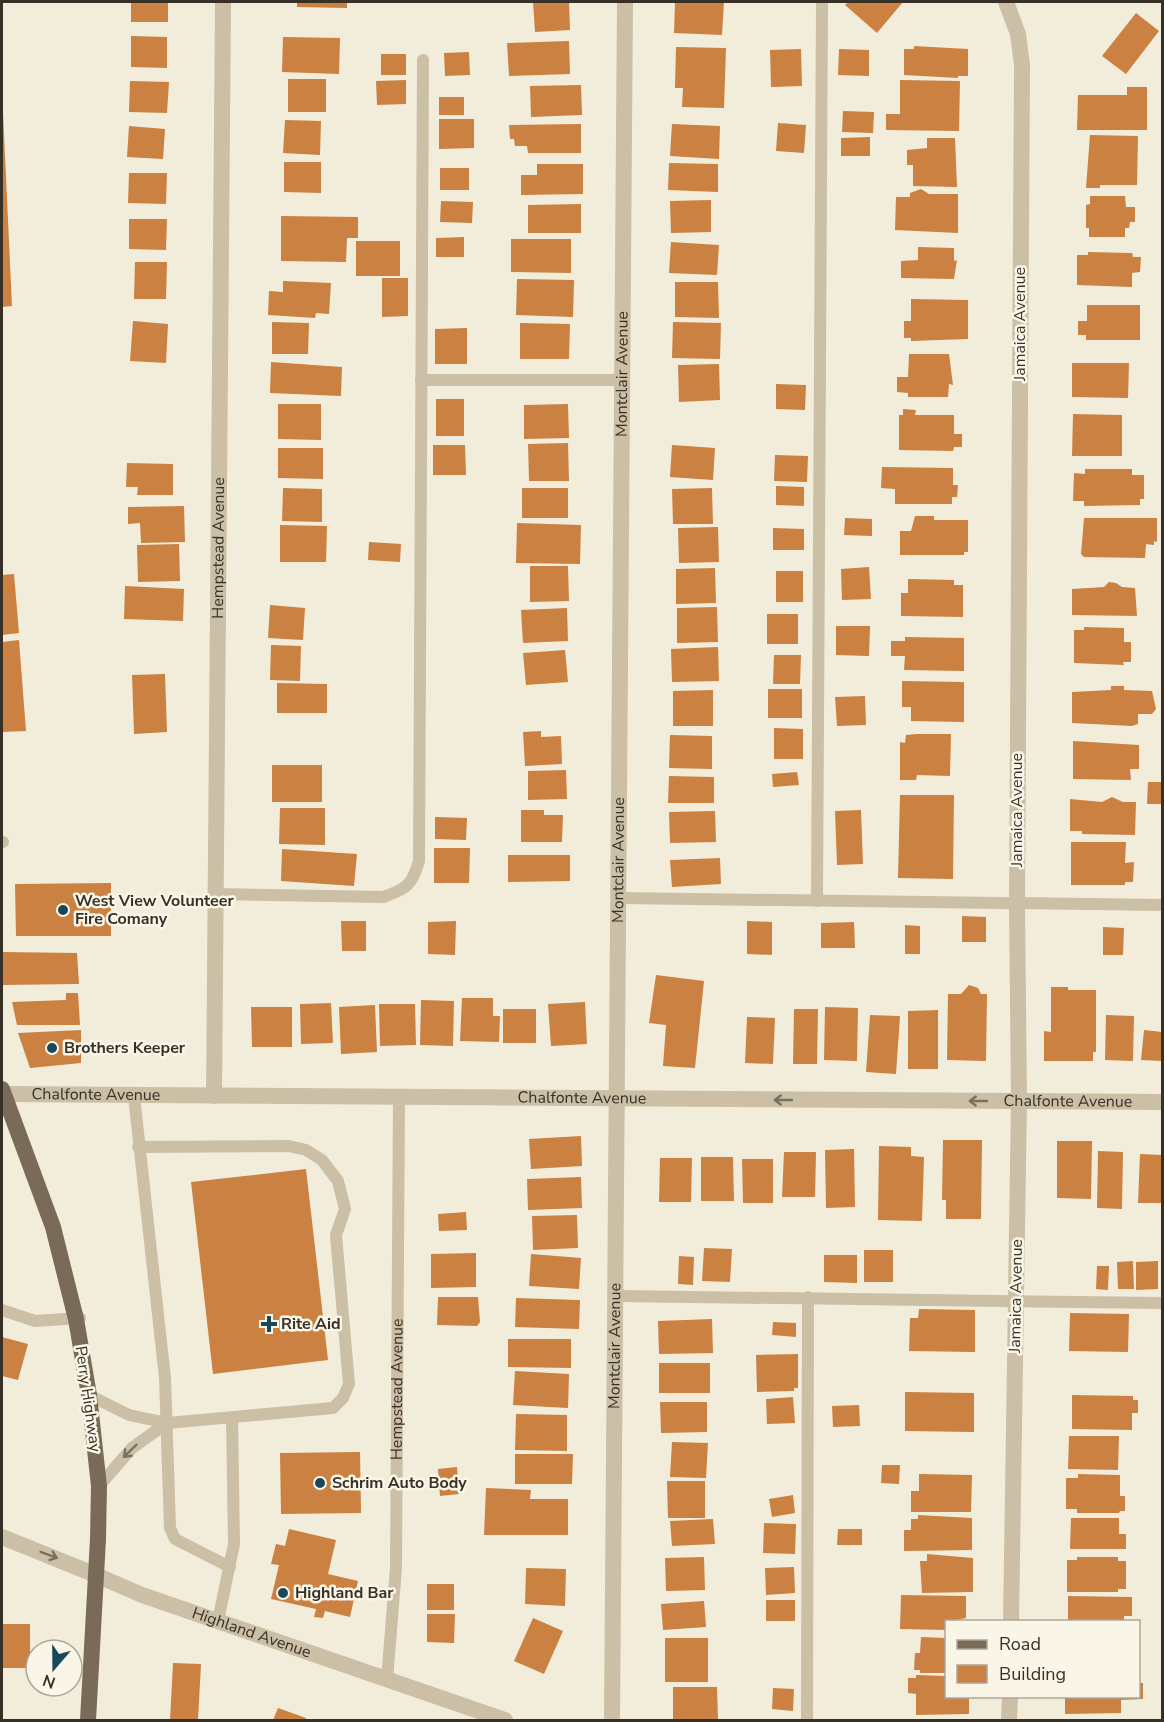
<svg xmlns="http://www.w3.org/2000/svg" width="1164" height="1722" font-family="'Nunito Sans',sans-serif">
	<style>
		.building { fill: #ca8141 }
		.lines { fill: none; stroke-linecap: round; stroke-linejoin: round }
		.service { stroke: #cbbfa6; stroke-width: 12 }
		.minor { stroke: #cbbfa6; stroke-width: 16 }
		.tertiary { stroke: #cbbfa6; stroke-width: 16 }
		.primary { stroke: #796b58; stroke-width: 16 }
		.oneway { stroke: #7a7060 }
		.poi-dot { fill: #1b475a; stroke: #faf6e7; stroke-width: 2 }
		.labels { text-anchor: middle; dominant-baseline: central; stroke-width: 5; stroke-linejoin: round; paint-order: stroke }
		.street-label { font-size: 16px; fill: #373027; stroke: #faf6e7 }
		.poi-label { font-size: 16px; font-weight: bold; fill: #373027; stroke: #faf6e7; text-anchor: start }
	</style>
	<rect width="100%" height="100%" fill="#f2edda"/>
	<path class="building" d="M131,2h37v20h-37z
		M297,2h50v6l-50,-1z
		M533,2h36l1,28 -35,2z
		M675,2h49l-2,33 -48,-2z
		M848,2h55l-26,31 -32,-28z
		M1136,13l23,18 -33,43 -24,-18z
		M131,36l36,1v31l-36,-1z
		M283,37l57,1 -1,36 -57,-2z
		M569,41l1,33 -61,2 -2,-33z
		M914,46l54,3v27h-10v2l-54,-3v-26h10z
		M676,47l50,1 -2,60 -42,-1 1,-19h-8z
		M801,49l1,37 -31,1 -1,-37z
		M839,49l30,1v26l-31,-1z
		M469,52l1,23 -25,1 -1,-23z
		M381,54h25v21h-25z
		M288,79h38v33h-38z
		M406,80v24l-29,1 -1,-24z
		M900,80l60,1 -1,50 -73,-1v-16h14z
		M130,81l39,1 -2,31 -38,-1z
		M581,85l1,30 -51,2 -1,-31z
		M1127,87h20v43h-70l1,-35h49z
		M2,91l10,215 -10,1z
		M439,97h25v18h-25z
		M843,111l31,1 -1,21 -31,-1z
		M439,119h35v29l-35,1z
		M285,120l36,1 -1,34 -37,-2z
		M778,123l28,2 -2,28 -28,-2z
		M581,124v29h-53l-1,-7h-12l-1,-7h-4l-1,-14z
		M672,124l48,2 -1,33 -49,-3z
		M129,126l36,3 -2,30 -36,-2z
		M1090,135l48,1 -1,49h-37v3h-14z
		M870,137v19h-29v-18z
		M927,138h28l2,49 -44,-1v-21h-6v-15l20,-2z
		M284,162h37v31l-37,-1z
		M669,163l49,1v28l-50,-2z
		M537,164h46v30l-62,1v-20h16z
		M440,168h29v22h-29z
		M129,173h38l-1,31 -38,-1z
		M921,189l8,5h29v39l-63,-3 1,-33h14v-4z
		M1090,196h35l1,11h9v15h-5l-1,6h-4v9h-36v-9h-3v-23l4,-1z
		M711,200v32l-40,1 -1,-32z
		M441,201l32,1 -1,21 -32,-1z
		M581,204v29h-53v-28z
		M281,216l77,1v21h-11l-1,24 -65,-1z
		M129,219h38l-1,31 -37,-1z
		M464,237v20h-28v-19z
		M511,239h60v34l-60,-1z
		M356,241h44v35h-44z
		M671,242l48,3 -2,30 -48,-2z
		M918,247l36,1v13l3,-1 -3,19 -53,-1v-17l17,-1z
		M1088,252l44,1 1,4h8l-1,15 -8,1v14l-55,-2v-30h11z
		M135,262h32l-1,37h-32z
		M382,278h26v38l-26,1z
		M517,279l57,1 -1,37 -57,-2z
		M283,281l48,2 -2,31 -13,-1 -1,5 -47,-3 1,-24 14,1z
		M675,282h43l1,36 -44,-1z
		M911,299l57,1v39l-57,2v-3h-7v-17h7z
		M1087,305h53v35h-54v-5h-8v-14h9z
		M133,321l35,3 -2,39 -36,-2z
		M272,322l37,1 -1,31h-36z
		M673,322l48,1 -1,36 -48,-1z
		M520,323l50,1 -1,35h-49z
		M467,328v36h-32v-35z
		M909,354h40l4,31 -4,-1 -1,13h-40v-4l-11,-1v-15h11z
		M271,362l71,5 -1,29 -71,-3z
		M1072,363h57l-1,35 -56,-1z
		M719,364l1,36 -41,2 -1,-37z
		M776,384l30,1 -1,25 -29,-1z
		M436,399h28v37h-28z
		M278,404h43v36l-43,-1z
		M568,404l1,34 -45,1v-34z
		M903,409l13,1 -1,5h39v19h8v13h-8l-1,4 -54,-1v-35h4z
		M1073,414l49,1v41h-50z
		M568,443l1,38h-40l-1,-37z
		M433,445h32l1,30h-33z
		M672,445l43,3 -2,32 -43,-3z
		M278,448h45v31l-45,-1z
		M775,455l33,1 -1,26 -33,-1z
		M127,463l46,1v31h-36l1,-8h-12z
		M882,467l71,1v17h5l-1,12h-5v7h-57v-15l-14,-1z
		M1085,469h47v6h12v24h-4v6l-56,1v-5h-11l1,-28 11,1z
		M776,486l28,1v19l-28,-1z
		M283,488l39,1v33l-40,-1z
		M522,488h46v30h-46z
		M712,488l1,36h-40l-1,-35z
		M184,506l1,36 -44,1 -1,-20 -12,1v-17z
		M915,516h19v4h34v32h-4v3h-64v-24h11z
		M845,518l27,1v17l-28,-1z
		M1084,518h73v24l-3,-1v4l-8,-1 -1,14 -61,-1 -3,-3z
		M517,523l64,2 -1,39 -64,-1z
		M280,525l47,1 -1,36h-46z
		M718,527l1,35 -40,1 -1,-35z
		M773,528l31,1v21h-31z
		M369,542l32,2 -1,18 -32,-2z
		M179,544l1,37 -42,1 -1,-37z
		M530,566h38l1,35 -39,1z
		M869,567l2,32 -29,1 -1,-31z
		M715,568l1,35 -40,1v-35z
		M776,571h27v31h-27z
		M14,574l5,59 -17,2v-60z
		M908,579l46,1v5h9v32l-62,-1v-23h7z
		M1109,582l7,1 6,4 13,1 2,28 -65,-1v-26l32,-2z
		M125,586l59,3 -1,32 -59,-2z
		M270,605l35,3 -2,32 -35,-2z
		M717,607l1,35 -41,1v-35z
		M567,608l1,33 -45,2 -2,-33z
		M767,614h31v30h-31z
		M836,626h34l-1,30 -33,-1z
		M1084,627l40,1v14h7v20h-8l1,3 -50,-2v-33h10z
		M905,637l59,1v33l-60,-1 1,-14h-14v-15h14z
		M19,640l7,91 -24,1v-90z
		M271,645l30,1 -1,35 -30,-1z
		M718,647l1,34 -47,1 -1,-33z
		M565,650l3,32 -42,3 -3,-32z
		M774,655h27l-1,29h-27z
		M165,674l2,58 -33,2 -2,-59z
		M902,681l62,1v40l-53,-1v-14h-9z
		M277,683l50,1v29h-50z
		M1111,686h13v4l28,1 4,18 -4,5h-14v10l-6,2 -60,-3v-31l39,-2z
		M768,689h34v29h-34z
		M713,690v36h-40v-35z
		M865,696l1,29 -29,1 -2,-29z
		M774,728l29,1v30h-29z
		M541,731v6l20,-1 1,28 -37,2 -2,-34z
		M917,734h34l-1,42 -33,-1 -1,5h-16v-38l5,1 1,-8z
		M670,735l42,1v33l-43,-1z
		M1073,741l66,4v24h-9l1,11 -58,-1z
		M272,765h50v37h-50z
		M566,770l1,29 -39,1v-29z
		M797,772l2,13 -26,2 -1,-13z
		M669,776l45,1v26h-46z
		M1148,782h14v22h-15z
		M900,795h54l-1,84 -55,-1z
		M1112,797l11,5h13l-1,33 -53,-1v-3h-12v-32l32,3z
		M280,808h45v37l-46,-1z
		M521,810h23v5h19l-1,27h-41z
		M861,810l2,54 -26,1 -2,-54z
		M715,811l1,31 -46,1 -1,-31z
		M435,817l32,1 -1,22 -31,-1z
		M1071,842h55l-1,21 9,-1 -1,20h-8v3h-54z
		M434,848h36l-1,35h-35z
		M282,849l75,5 -3,32 -73,-5z
		M508,855h62v26l-62,1z
		M720,858l1,26 -49,3 -2,-27z
		M111,883v53h-95l-1,-52z
		M962,916l24,1v25h-24z
		M341,921h25v30h-24z
		M456,921l-1,34 -27,-1v-32z
		M747,921l25,1v33l-25,-1z
		M854,922l1,26h-34v-25z
		M905,925l15,1v28h-15z
		M1103,927l21,1 -1,27h-20z
		M2,952l75,1 2,31 -77,1z
		M656,975l48,6 -9,87 -32,-2 3,-41 -17,-2z
		M969,985l9,3 3,6h6l-1,67 -39,-1 1,-66h13z
		M1051,987h17v3h28v62h-3v9h-49v-30l7,1z
		M66,993h12l2,32h-63l-5,-23 54,-2z
		M462,998h31v18h7l-1,26 -39,-1z
		M421,1000l33,1 -1,45 -33,-1z
		M585,1002l2,42 -36,2 -3,-42z
		M331,1003l2,40 -32,1 -1,-40z
		M379,1004h36l1,41 -36,1z
		M375,1005l2,47 -36,2 -2,-47z
		M251,1007h41v40h-40z
		M825,1007l33,1 -1,53 -33,-1z
		M503,1009h33v34h-33z
		M794,1009h24l-1,55h-24z
		M938,1010v59h-30v-58z
		M870,1015l30,1 -4,58 -30,-2z
		M1106,1015l28,1 -1,45 -28,-1z
		M747,1017l28,1 -2,46 -28,-1z
		M81,1030v33l-51,5 -12,-35z
		M1144,1030l18,2v29l-21,-1z
		M581,1136l1,30 -51,3 -2,-30z
		M943,1140h39l-1,79h-35v-19h-4z
		M1057,1141h35l-1,58 -34,-1z
		M879,1146l32,1v9l13,1 -2,64 -44,-1z
		M854,1149l1,58 -29,1 -1,-58z
		M1098,1151l25,1 -1,57 -25,-1z
		M784,1152h32l-1,45h-33z
		M1140,1154l22,1v48h-24z
		M701,1157h32l1,44h-33z
		M660,1158h32l-1,44h-32z
		M742,1159h31v44h-30z
		M306,1169l22,191 -115,14 -22,-192z
		M581,1177l1,31 -54,2 -1,-31z
		M466,1212l1,18 -28,1 -1,-17z
		M577,1215l1,33 -45,2 -1,-34z
		M704,1248l28,1 -2,33 -28,-1z
		M864,1250h29v32h-29z
		M476,1253v34l-45,1v-34z
		M531,1254l50,4 -2,31 -50,-3z
		M824,1255h33v28l-33,-1z
		M679,1256l15,1 -1,28 -15,-1z
		M1133,1261l1,28h-16l-1,-27z
		M1158,1261v28l-22,1v-28z
		M1097,1266h12l-1,24 -12,-1z
		M438,1297h40l2,25 -3,4 -40,-1z
		M516,1298l64,2 -1,29 -64,-2z
		M919,1309l56,1v42l-66,-1 1,-33h8z
		M1070,1313l59,1 -1,38 -59,-1z
		M712,1319l1,34 -54,1 -1,-33z
		M773,1322l23,1v14l-24,-2z
		M2,1337l26,7 -10,36 -16,-4z
		M508,1339h63v29l-63,-1z
		M798,1354v34h-4v3l-37,1 -1,-37z
		M659,1363h51v30h-51z
		M515,1371l54,3 -1,34 -55,-3z
		M905,1392l69,1v39l-69,-1z
		M1072,1395l61,1v4h5v13h-6v17l-60,-1z
		M793,1397l2,26 -28,1 -1,-25z
		M660,1402h47v30l-46,1z
		M859,1405l1,21 -27,1 -1,-21z
		M516,1414l51,1v36l-52,-1z
		M1069,1436h50l-1,34 -50,-1z
		M672,1442l36,1 -2,35 -36,-1z
		M360,1452l1,61 -80,1 -1,-61z
		M515,1454h58l-1,30h-57z
		M882,1465h18l-1,19 -18,-1z
		M457,1467l2,27 -19,2 -2,-27z
		M919,1474l53,1 -1,37h-60v-21h8z
		M1078,1474l42,1v21h5v15h-5l-1,2h-42v-4h-11v-31h12z
		M667,1481h38v37h-37z
		M486,1488l45,2 -1,9h38v36h-84z
		M793,1495l2,18 -23,4 -3,-18z
		M918,1515l54,3v32l-68,1v-21h7v-11h7z
		M1071,1518h48v16h7v15h-56z
		M713,1519l2,25 -43,2 -2,-25z
		M764,1523l32,1 -1,30 -32,-1z
		M289,1529l47,11 -8,34 30,7 -8,36 -25,-6 -2,7 -9,-1 2,-8 -45,-10 8,-34 -8,-1 5,-20 9,2z
		M838,1529h24v16h-25z
		M927,1554l46,4v34l-51,1 -2,-32h7z
		M704,1557l1,33 -39,1 -1,-33z
		M1077,1557h41v4h8v28h-8v3h-51v-32h10z
		M794,1567l1,26 -29,2 -1,-27z
		M526,1568l40,1 -1,37 -40,-2z
		M427,1584h27v26h-27z
		M901,1595l65,1v22l-20,4v8l-46,-1z
		M1068,1596l64,1v19h-8v6h-56z
		M766,1600h29v21h-29z
		M704,1601l2,26 -43,3 -2,-26z
		M427,1614h28l-1,29 -27,-1z
		M533,1618l30,13 -19,43 -30,-13z
		M2,1624h28v44h-28z
		M921,1637l25,1v35h-26v-3h-6l1,-17h5z
		M665,1638h43v44h-43z
		M173,1663l28,1 -3,56h-28z
		M916,1675l30,1v20h23v18l-53,1v-21l-8,-1v-15h8z
		M1138,1683h5v16l-22,1v13l-56,1v-18h73z
		M673,1687h44l1,33h-45z
		M773,1688l21,1 -1,22 -21,-2z
		M278,1708l28,10 -1,2h-32z"/>
	<g class="lines">
		<g class="service">
			<path d="M421,380h201"/>
			<path d="M2,842h1"/>
			<path d="M215,894l168,3c24,-8 29,-12 36,-36l4,-801"/>
			<path d="M618,898l544,7"/>
			<path d="M817,901l5,-899"/>
			<path d="M134,1096l31,282 5,150 5,11 55,28"/>
			<path d="M616,1296l546,7"/>
			<path d="M2,1310l33,11 45,-3"/>
			<path d="M89,1395l40,20 38,8 166,-15 10,-10 6,-14 -13,-149 9,-26 -7,-28 -16,-21 -16,-10 -17,-4 -151,1"/>
			<path d="M99,1486l33,-38 35,-25"/>
			<path d="M218,1621l16,-77 -2,-127"/>
			<path id="s1" d="M387,1680l9,-112 3,-471"/>
			<path d="M807,1720l1,-423"/>
		</g>
		<g class="minor">
			<path d="M1006,2l12,32 4,31 -5,839 2,197 -8,521"/>
			<path id="s2" d="M2,1094l1160,8"/>
			<path id="s3" d="M214,1096l9,-1094"/>
			<path d="M2,1537l94,38"/>
			<path id="s4" d="M612,1720l13,-1718"/>
			<path d="M1009,1720l1,-24"/>
		</g>
		<path class="tertiary" id="s5" d="M96,1575l46,20 363,125"/>
		<path class="primary" d="M2,1089l51,138 23,92 13,76 10,91 -1,53 -10,181"/>
	</g>
	<defs><path id="oneway-shaft" d="M-6 0H5M1.5-3L5.5 0L1.5 3" fill="none" stroke-width="1.6" stroke-linecap="round" stroke-linejoin="round" transform="scale(1.5)"/></defs>
	<g class="oneway">
		<use href="#oneway-shaft" transform="translate(783 1100) rotate(-180)"/>
		<use href="#oneway-shaft" transform="translate(978 1101) rotate(-180)"/>
		<use href="#oneway-shaft" transform="translate(130 1451) rotate(136)"/>
		<use href="#oneway-shaft" transform="translate(49 1555) rotate(21)"/>
	</g>
	<g class="poi-dot">
		<circle cx="63" cy="910" r="6"/>
		<circle cx="52" cy="1048" r="6"/>
		<path d="M266 1315h6v6h6v6h-6v6h-6v-6h-6v-6h6z"/>
		<circle cx="320" cy="1483" r="6"/>
		<circle cx="283" cy="1593" r="6"/>
	</g>
	<g class="labels">
		<g class="street-label">
			<text transform="translate(1020 324) rotate(-90)">Jamaica Avenue</text>
			<text stroke="none"><textPath href="#s4" startOffset="1346">Montclair Avenue</textPath></text>
			<text stroke="none"><textPath href="#s3" startOffset="548">Hempstead Avenue</textPath></text>
			<text transform="translate(1017 810) rotate(-90)">Jamaica Avenue</text>
			<text stroke="none"><textPath href="#s4" startOffset="860">Montclair Avenue</textPath></text>
			<text stroke="none"><textPath href="#s2" startOffset="94">Chalfonte Avenue</textPath></text>
			<text stroke="none"><textPath href="#s2" startOffset="580">Chalfonte Avenue</textPath></text>
			<text stroke="none"><textPath href="#s2" startOffset="1066">Chalfonte Avenue</textPath></text>
			<text transform="translate(1016 1296) rotate(-89)">Jamaica Avenue</text>
			<text stroke="none"><textPath href="#s4" startOffset="374">Montclair Avenue</textPath></text>
			<text stroke="none"><textPath href="#s1" startOffset="291">Hempstead Avenue</textPath></text>
			<text transform="translate(88 1399) rotate(82)">Perry Highway</text>
			<text stroke="none"><textPath href="#s5" startOffset="166">Highland Avenue</textPath></text>
		</g>
		<g class="poi-label">
			<text x="75" y="901">West View Volunteer<tspan x="75" dy="18">Fire Comany</tspan></text>
			<text x="64" y="1048">Brothers Keeper</text>
			<text x="281" y="1324">Rite Aid</text>
			<text x="332" y="1483">Schrim Auto Body</text>
			<text x="295" y="1593">Highland Bar</text>
		</g>
	</g>
	<rect width="1164" height="1722" fill="none" stroke="#373027" stroke-width="6"/>
	<rect x="945" y="1620" width="195" height="78" fill="#faf6e7" stroke="#aca79a" stroke-width="1.5"/>
	<rect x="957" y="1640" width="30" height="9" fill="#796b58" stroke="#aca79a" stroke-width="1.5"/>
	<text x="999" y="1650" font-size="18" fill="#373027">Road</text>
	<rect x="957" y="1665" width="30" height="18" fill="#ca8141" stroke="#aca79a" stroke-width="1.5"/>
	<text x="999" y="1680" font-size="18" fill="#373027">Building</text>
	<g transform="translate(54 1668) rotate(200)"><circle r="28" fill="#faf6e7" stroke="#aca79a" stroke-width="1.5"/>
	<path d="M0-4.5L10 22L0 15L-10 22Z" fill="#1b475a"/>
	<text y="-9" font-size="16" font-weight="bold" text-anchor="middle" fill="#373027">N</text>
	</g>
</svg>
